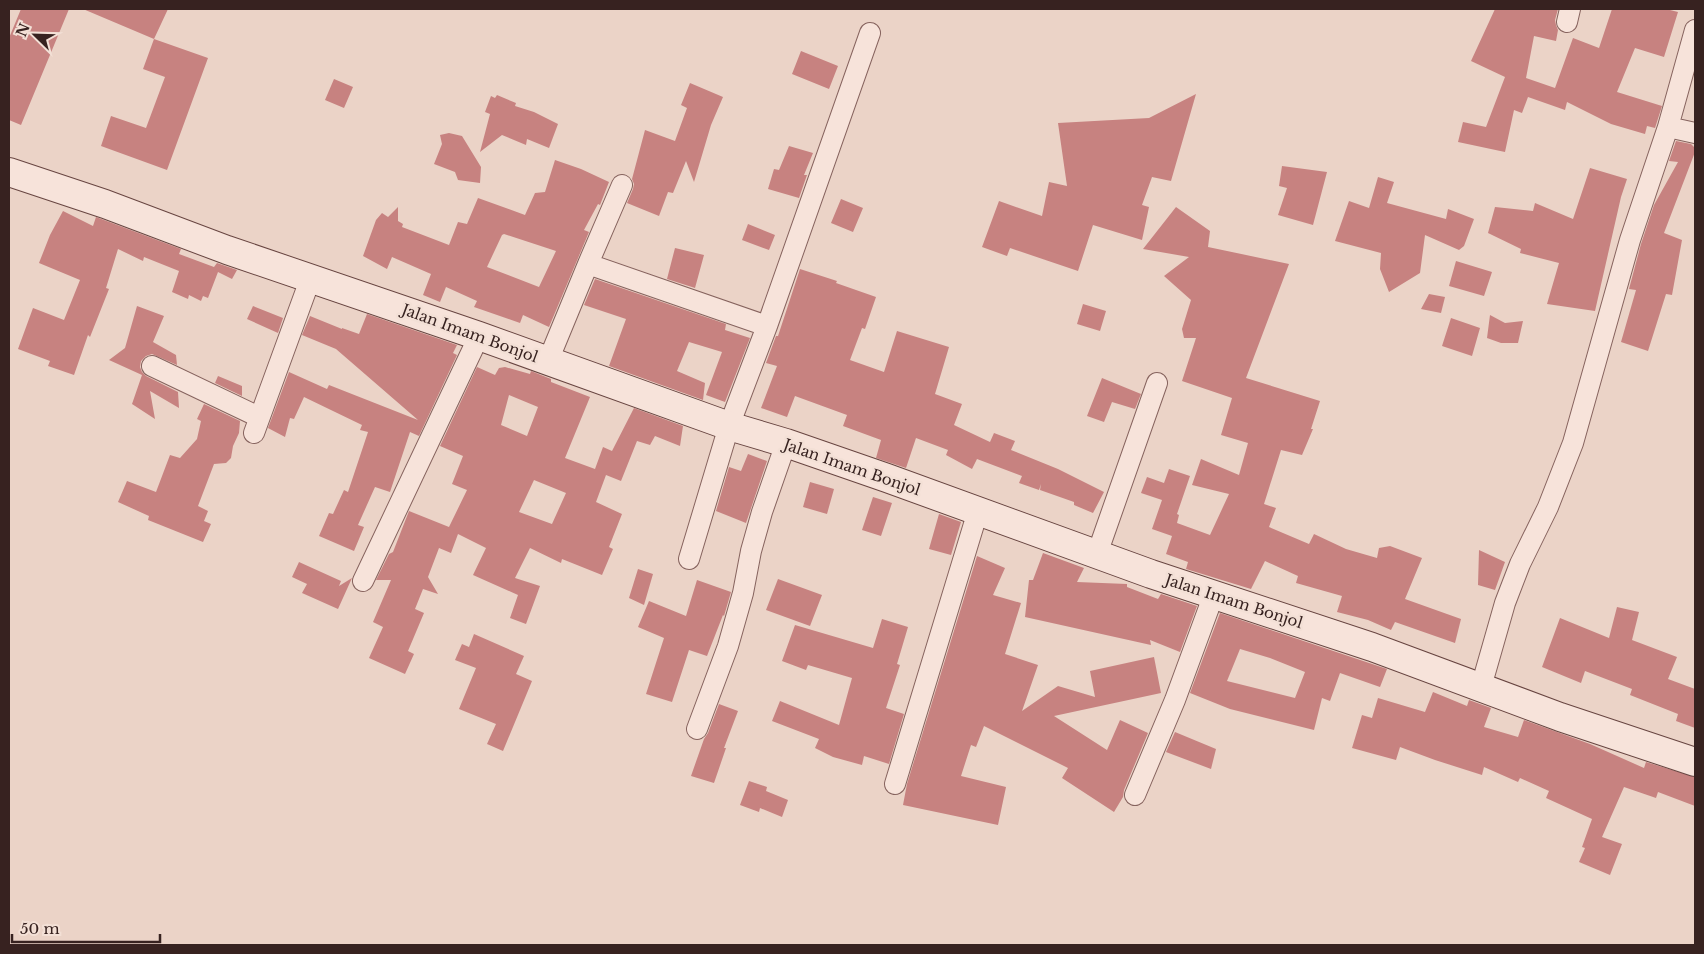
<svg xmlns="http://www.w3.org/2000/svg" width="1704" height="954" font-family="'Libre Baskerville',serif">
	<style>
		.building { fill: #c78280; fill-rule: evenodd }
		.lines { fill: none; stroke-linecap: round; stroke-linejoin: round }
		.minor-casing { stroke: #86635e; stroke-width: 22 }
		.secondary-casing { stroke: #684541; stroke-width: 30 }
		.minor { stroke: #f7e3da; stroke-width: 20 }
		.secondary { stroke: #f7e3da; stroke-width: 28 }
		.labels { text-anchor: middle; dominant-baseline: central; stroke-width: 5; stroke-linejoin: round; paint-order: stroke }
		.street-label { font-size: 15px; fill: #372220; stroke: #f3e0d6 }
	</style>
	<rect width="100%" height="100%" fill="#ebd3c7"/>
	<path class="building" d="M21,9h48l-48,116 -12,-5v-82z
		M83,9h85l-14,30z
		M1495,9h63l-3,11 1,5 2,5 -2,11 -22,-5 -8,42 29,10 18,-50 26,10 13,-39h54l12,3 -14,45 -29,-9 -18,44 45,14 -7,22 -8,-2 -2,8 -34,-10 -44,-22 -2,8 -37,-13 -6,16 -8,-3 -9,42 -47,-10 5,-20 23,5 19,-50 -34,-16z
		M154,39l54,19 -41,112 -66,-24 10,-30 35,12 19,-51 -22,-8z
		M801,51l37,15 -9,23 -37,-15z
		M334,79l19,8 -9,21 -19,-8z
		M690,83l33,14 -12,28 -17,57 -8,-21 -13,32 -5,-1 -9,24 -32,-13 6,-14 1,-5 -2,-5 13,-49 30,11 12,-33 -6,-3z
		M1196,94l-25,87 -19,-4 -10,28 7,2 -7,33 -49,-15 -15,46 -68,-23 -3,8 -25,-9 17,-46 43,15 7,-34 18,4 -9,-63 91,-5z
		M497,95l19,8 -1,3 19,6 24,12 -9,24 -22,-9 -1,6 -24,-10 -22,17 10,-38 -5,-2 6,-16 4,2z
		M449,133l13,3 19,31 -1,16 -22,-3 -3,-8 -21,-8 8,-20 -2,-9z
		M1676,141l15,3 4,4v4l-31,81 18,7 -10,55 -6,-1 -18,57 -27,-9 15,-52 -7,-1 12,-45 13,-39 24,-43 -9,-1z
		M789,146l24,7 -9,22h3l-8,23 -31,-9 6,-20 5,1z
		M555,160l26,9 28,13 -9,23 -2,-1 -14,26 5,2 -40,95 -26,-12 -3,8 -46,-16 3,-6 -31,-14 -6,15 -17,-7 8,-21 -39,-17 -5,12 -24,-13 13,-36 6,-7 6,4 10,-10v14l5,3 -1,3 47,18 9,-23 9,2 11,-26 47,17 10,-22 10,-1zM504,234l52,17 -17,36 -52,-20 15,-32z
		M1282,166l45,6 -14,53 -35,-10 9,-27 -8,-2z
		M1590,168l37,11 -6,18 -26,114 -48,-7 12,-41 -39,-10 1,-4 -33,-16 7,-26 38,4 2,-8 38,16z
		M1378,177l16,5 -7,21 59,16 2,-10 26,10 -10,27 -5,4 -34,-15 -5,38 -31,19 -9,-23 1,-16 -46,-12 14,-40 20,7z
		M841,199l22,9 -10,24 -22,-9z
		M1176,207l34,24 -2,16 81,17 -43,114 74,23 -9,28h2l-11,26 -21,-5 -17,54 12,4 -7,19 40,17 5,-10 32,15 31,9 2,-10 11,-2 32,12 -17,41 56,20 -6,24 -60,-21 -4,8 -23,-10 -31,-8 5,-16 -46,-13 2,-7 -33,-15 -14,28 -65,-20 2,-7 -22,-8 6,-18 -20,-7 10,-29 -21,-7 6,-16 17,6 5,-14 21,7 -13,38 2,1 -2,8 33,12 19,-41 -37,-9 9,-26 38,16 9,-32 -27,-8 11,-37 -50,-17 14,-43h-12l-2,-9 9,-29 -27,-24 25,-19 -46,-8z
		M63,211l30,15 3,-9 85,32 -2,5 35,13 3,-4 20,7 -5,9 -14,-7 -10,26 -5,-2 -2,5 -12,-6 -1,4 -16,-7 7,-21 -35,-14 -1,4 -25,-12 -12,39 3,1 -19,48 -2,-2 -14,40 -26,-9 2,-5 -32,-12 15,-41 31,12 16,-40 -41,-17 11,-28z
		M748,224l27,11 -6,15 -27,-10z
		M675,248l29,7 -9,33 -28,-9z
		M1456,261l36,11 -8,24 -35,-10z
		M800,269l37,12 -1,2 40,14 -11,32 -3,-1 -12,32 34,12 13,-41 52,16 -14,47 27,10 -8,21 36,17 4,-9 21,8 -4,9 47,19 46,23 -11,21 -19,-8v-3l-34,-12 1,-6 -2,6 -20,-7 3,-7 -45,-17 -5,10 -26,-14 2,-5 -32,-12 -10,30 -30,-10 5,-18 -38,-14 4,-11 -52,-19 -8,21 -26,-9 16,-42 -11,-3 10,-27h2z
		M595,279l131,45 -1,6 25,8 -25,64 -19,-7 16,-43 -33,-10 -12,29 28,12 -2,17 -94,-34 17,-47 -42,-14z
		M1429,294l16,3 -4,16 -20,-4z
		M1083,304l23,7 -6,20 -23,-7z
		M137,306l27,10 -11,26 23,13 1,10 -25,-11 -6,2 -5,5 -1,6 2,5 4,4 32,16 1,16 -29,-17 5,28 -23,-15 10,-29 -33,-15 16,-12z
		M253,306l30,12 -5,15 -31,-14z
		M367,314l90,31 -4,8 4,2 -38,81 -9,-4 -20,60 -15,-5 -17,38 6,2 -10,24 -35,-15 10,-23 4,1 11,-24 4,2 20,-60 -8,-2 2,-5 -58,-28 -10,22 -4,-1 -5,19 -17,-9 21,-56 38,17 2,-4 89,35 -82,-71 -34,-14 8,-19 32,13v-1l17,6z
		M1490,315l15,8 18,-2 -5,22h-17l-14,-5z
		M1451,318l29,10 -8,28 -30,-10z
		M477,367l18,8 4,-7 6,-1 25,7 1,-3 20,8v3l39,15 -25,61 30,11 8,-22 9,4 22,-43 49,18 -3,20 -25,-10 -5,9 -13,-4 -16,40 -15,-6 -10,27 26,12 -13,33 4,2 -11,26 -40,-16 -1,4 -31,-15 -15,30 25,8 -14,38 -16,-6 8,-23 -45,-20 13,-27 -28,-14 -7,19 -12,-5 -11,29 10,17 -15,-5 -8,20 9,4 -16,38 6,3 -9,20 -36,-16 14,-31 -10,-5 18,-42h-15l13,-26 4,-2 16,-41 40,16 18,-37 -15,-6 11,-28 -23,-10zM509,395l29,12 -11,29 -26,-11zM534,480l32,13 -14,31 -33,-12z
		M218,376l24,10v10l-27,-13z
		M1102,378l39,16 -6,15 -23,-7 -8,20 -17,-6z
		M204,404l36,17 -1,12 -6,13 -2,12 -5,5 -12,1 -16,42 10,5 -4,10 7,3 -8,18 -55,-22 1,-4 -31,-14 9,-21 29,11 14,-37 10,3 17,-19 4,-18 -4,-2z
		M748,454l19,7 -21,62 -30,-12 13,-44 12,4z
		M810,482l24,7 -7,25 -24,-7z
		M873,497l19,6 -11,33 -19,-6z
		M939,514l22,8 -10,33 -22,-6z
		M1479,550l26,12 -10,28 -17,-5z
		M1043,553l41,15 -7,14 50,2v3l31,12 3,-5 36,12 -17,46 -30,-12 1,5 -126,-28 4,-37h4z
		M977,556l28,12 -12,27 28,8 -16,51 33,11 -16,46 36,-25 37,11 -5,-26 64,-14 7,36 -107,23 53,34 13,-30 28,13 -24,57 -1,7 -9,15 -52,-34 6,-10 -84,-42 -8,21 -5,-2 -10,31 45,11 -8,38 -95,-20 4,-21z
		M299,562l42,19 -2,5 13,-8 -14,31 -36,-16 5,-9 -15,-7z
		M638,569l15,5 -9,31 -15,-7z
		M778,579l44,16 -12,31 -44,-16z
		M697,580l34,12 -7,24 -1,-1 -16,41 -18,-6 -17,52 -26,-8 18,-56 -26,-11 11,-26 37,15z
		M1617,607l22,5 -7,28 45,17 -9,22 27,10v39l-19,-7 2,-7 -48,-19 2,-6 -47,-18 -4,12 -39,-16 18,-49 49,20z
		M1220,613l167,56 -7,18 -40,-14 -10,28 -8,-3 -8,32 -84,-21 -40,-16zM1240,649l30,9 35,14 -10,26 -68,-17z
		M882,619l26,8 -11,37 3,1 -14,43 18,6 -15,50 -25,-8 -2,9 -29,-8 -18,-9 4,-9 -47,-18 8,-20 59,24 13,-47 -44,-13 -2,5 -24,-9 13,-36 78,23z
		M474,634l50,22 -8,18 16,7 -29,70 -16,-7 9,-20 -37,-15 17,-41 -21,-8 7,-16 7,3z
		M1433,692l34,14 2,-6 22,8 -7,19 34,10 6,-17 66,24 54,24 2,-6 49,15v29l-37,-14 -2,6 -32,-11 -22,50 20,7 -12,31 -31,-13 6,-14 -3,-1 10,-28 -46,-21 3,-7 -29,-13 -2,4 -34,-15 -2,8 -47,-15 -35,-13 -4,13 -44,-12 10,-33 10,3 6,-20 47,14z
		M719,704l19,7 -14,37h2l-12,35 -23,-7 13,-37 4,-6z
		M1175,732l41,17 -5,20 -45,-17z
		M749,781l18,6 -1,4 22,9 -6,17 -22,-9 -1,4 -19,-7z"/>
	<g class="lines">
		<g class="minor-casing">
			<path id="minor" d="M1567,22l3,-13
				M1668,127l27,6
				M588,264l179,62
				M548,361l40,-97 34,-79
				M152,366l107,51
				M254,433l57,-156
				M1097,554l60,-171
				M689,559l40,-133 38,-100 103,-293
				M363,581l116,-245
				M1481,687l24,-84 15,-39 28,-57 25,-64 57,-203 38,-113 27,-97
				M697,729l31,-83 15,-53 8,-42 11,-39 24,-69
				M895,784l83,-273
				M1135,795l40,-95 39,-106"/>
		</g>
		<g class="secondary-casing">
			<path id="secondary" d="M9,172l96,32 122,46 252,86 250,90 57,17 101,35 264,96 221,73 188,70 135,45"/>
		</g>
		<use href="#minor" class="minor"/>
		<use href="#secondary" class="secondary"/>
	</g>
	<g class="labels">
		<g class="street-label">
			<text transform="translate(470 333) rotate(20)">Jalan Imam Bonjol</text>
			<text transform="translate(852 467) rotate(19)">Jalan Imam Bonjol</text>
			<text transform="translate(1234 601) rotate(18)">Jalan Imam Bonjol</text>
		</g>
	</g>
	<rect width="1704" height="954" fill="none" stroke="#372220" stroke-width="20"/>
	<g transform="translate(35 35) rotate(293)" stroke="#f3e0d6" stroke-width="4" paint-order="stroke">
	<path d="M0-4L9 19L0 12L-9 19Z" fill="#372220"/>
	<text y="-8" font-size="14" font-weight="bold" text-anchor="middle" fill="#372220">N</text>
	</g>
	<path d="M12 934v8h148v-8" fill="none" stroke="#372220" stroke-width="2.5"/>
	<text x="20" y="934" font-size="15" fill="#372220" stroke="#f3e0d6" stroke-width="4" paint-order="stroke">50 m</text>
</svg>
